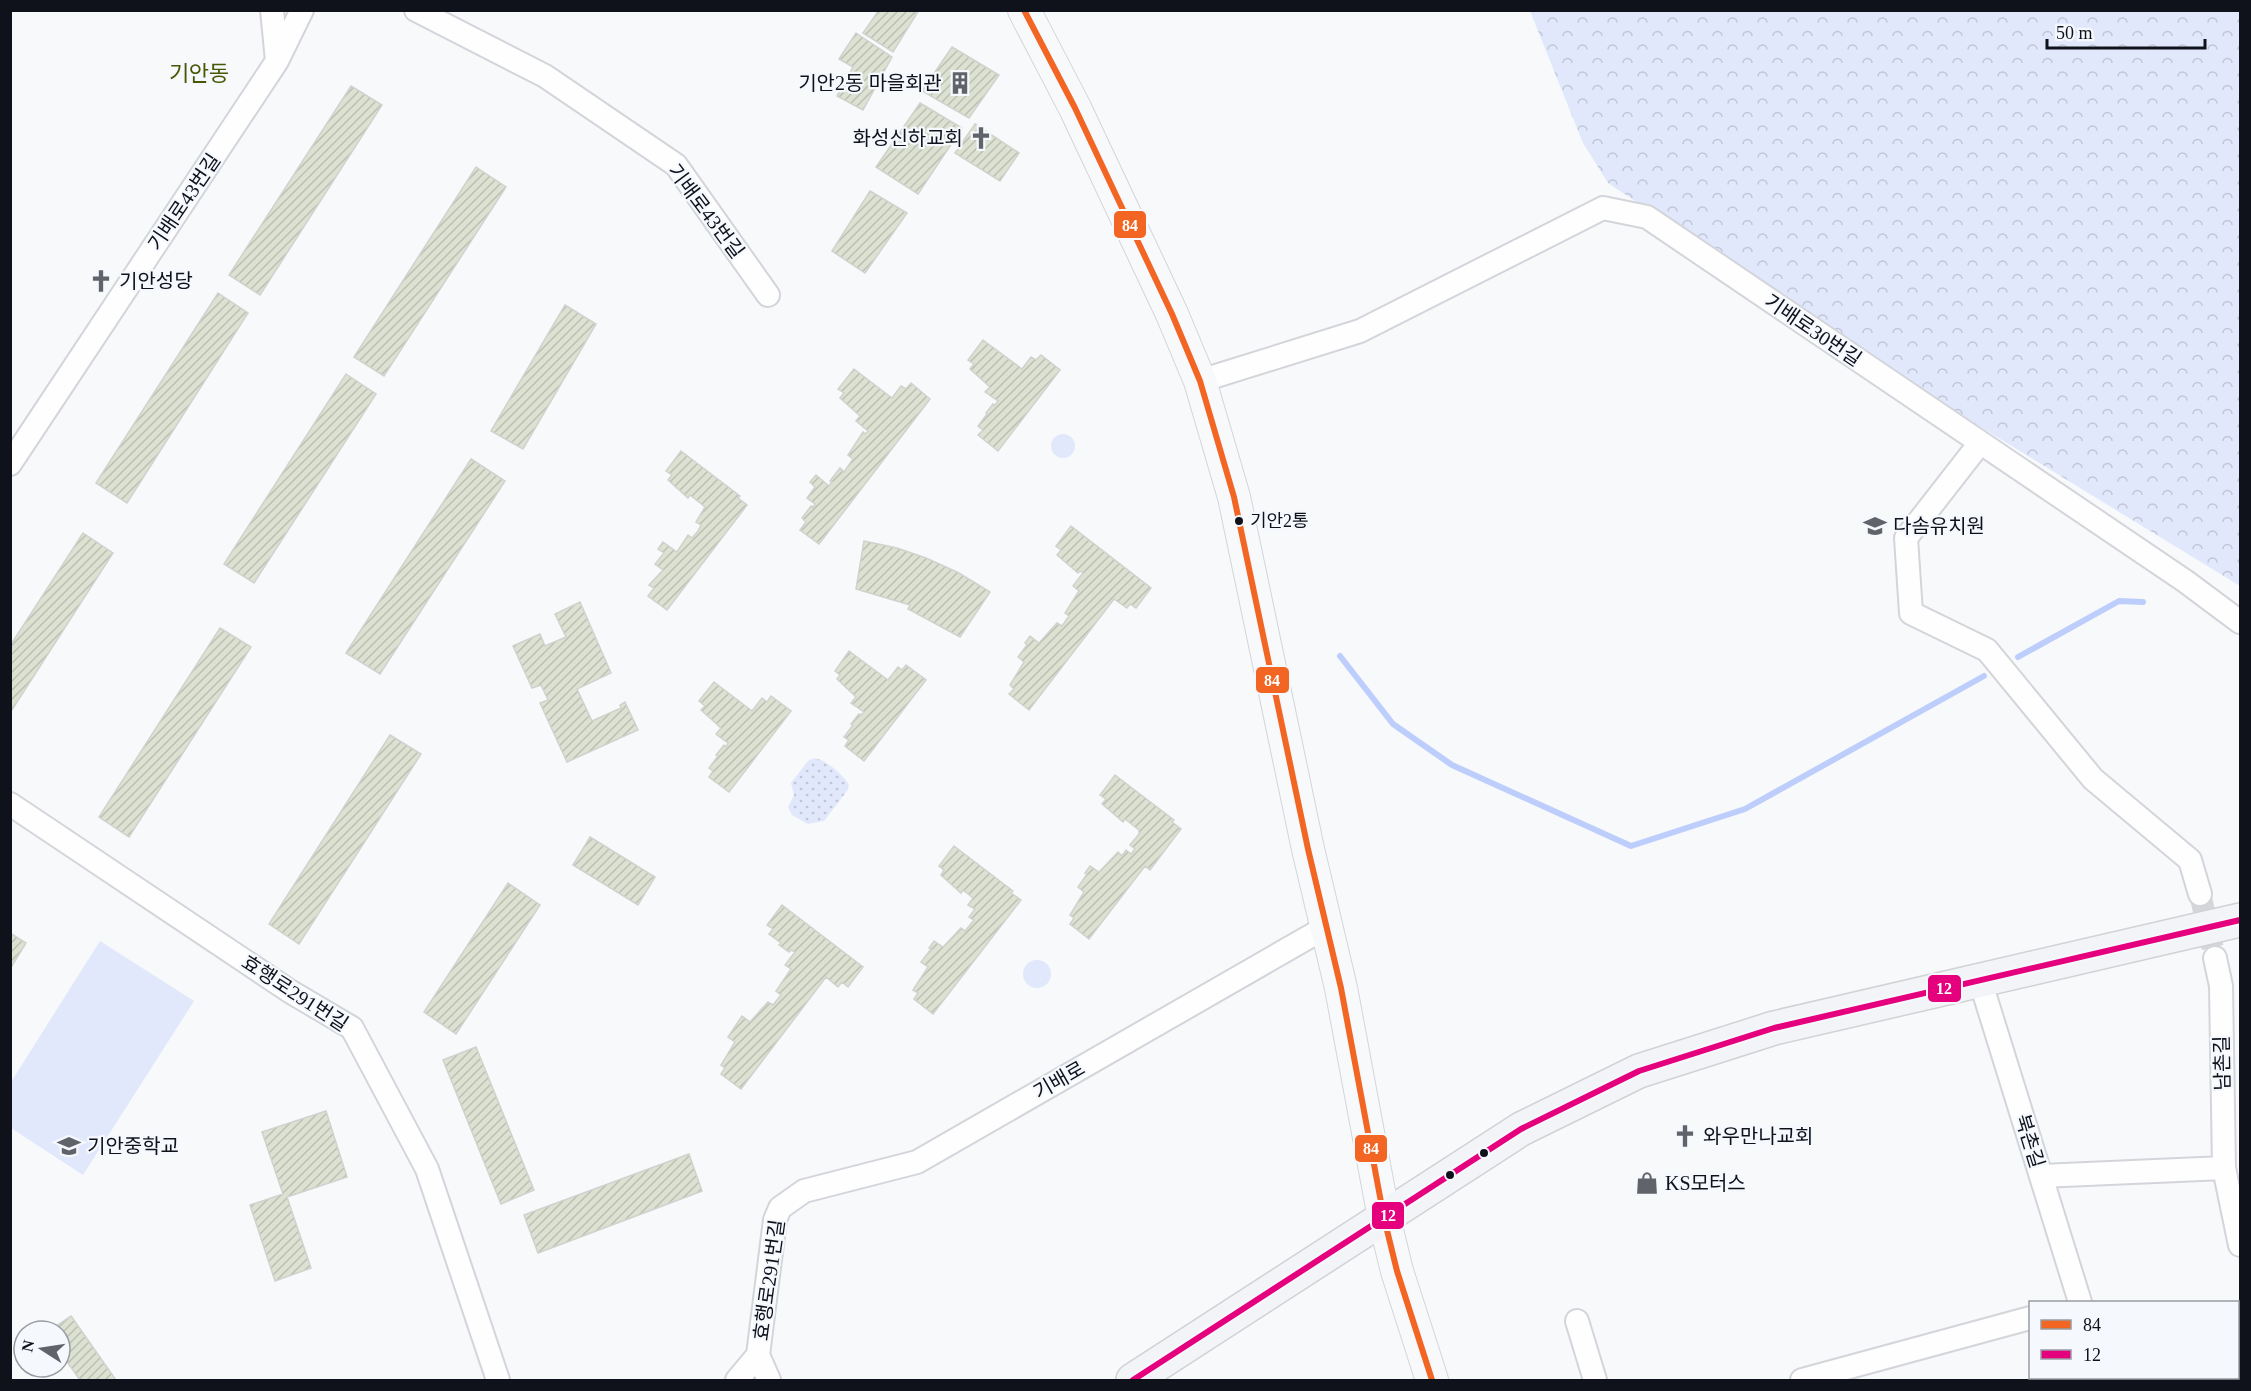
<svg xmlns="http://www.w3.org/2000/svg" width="2251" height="1391" font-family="'Times New Roman','Noto Sans KR',serif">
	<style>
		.grass { fill: #e1e8fb }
		.forest { fill: url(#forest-crowns) }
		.park { fill: url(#park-dots) }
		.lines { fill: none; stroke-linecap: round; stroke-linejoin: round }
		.stream { stroke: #bdcefc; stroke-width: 6 }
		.building { fill: url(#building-hatch); stroke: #d0d2ce; stroke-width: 1.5 }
		.street-tunnel { stroke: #d4d6d9; stroke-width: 22; stroke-dasharray: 22 11; stroke-linecap: butt }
		.street-casing { stroke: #d3d5db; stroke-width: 26 }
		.secondary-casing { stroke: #d3d5db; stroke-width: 34 }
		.primary-casing { stroke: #d1d2d4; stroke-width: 36 }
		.street { stroke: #fefefe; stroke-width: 22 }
		.secondary { stroke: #f8f9fb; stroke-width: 32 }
		.primary { stroke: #f3f4f8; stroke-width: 33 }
		.bus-1-casing { stroke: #f5f8fd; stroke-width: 10 }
		.bus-2-casing { stroke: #f5f8fd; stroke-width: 10 }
		.bus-1 { stroke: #f26522; stroke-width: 6 }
		.bus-2 { stroke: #e5007d; stroke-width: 6 }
		.bus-dot { fill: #0f121b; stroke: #f5f8fd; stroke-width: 2 }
		.labels { text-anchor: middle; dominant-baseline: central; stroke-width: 4.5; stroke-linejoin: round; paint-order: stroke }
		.bus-label { font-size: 18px; fill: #0f121b; stroke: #f5f8fd; text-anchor: start }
		.poi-label { font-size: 20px; fill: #0f121b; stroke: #f5f8fd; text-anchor: start }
		.street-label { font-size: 20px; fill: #0f121b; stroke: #f5f8fd }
		.quarter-label { font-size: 22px; fill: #495703; stroke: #f5f8fd }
		.line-badge { stroke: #f5f8fd; stroke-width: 2 }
		.badge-label { font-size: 16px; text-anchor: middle; font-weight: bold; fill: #fff }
	</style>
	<defs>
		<pattern id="forest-crowns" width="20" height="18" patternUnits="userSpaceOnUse" patternTransform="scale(1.5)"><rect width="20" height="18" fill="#e1e8fb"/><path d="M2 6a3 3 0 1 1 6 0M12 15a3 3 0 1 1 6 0" fill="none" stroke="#c0c6d7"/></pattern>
		<pattern id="park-dots" width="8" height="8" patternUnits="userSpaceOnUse" patternTransform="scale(1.5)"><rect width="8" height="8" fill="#e1e8fb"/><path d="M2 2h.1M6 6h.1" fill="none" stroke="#c0c6d7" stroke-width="1.8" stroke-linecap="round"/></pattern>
		<pattern id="building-hatch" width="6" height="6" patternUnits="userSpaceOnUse" patternTransform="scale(1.5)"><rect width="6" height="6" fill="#dce1d1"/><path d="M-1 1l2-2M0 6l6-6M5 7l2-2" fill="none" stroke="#bcc0b3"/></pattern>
	</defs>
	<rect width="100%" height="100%" fill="#f7f9fb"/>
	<path class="grass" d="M1051 446a12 12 0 1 1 24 0a12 12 0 1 1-24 0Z
		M100,941l94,60 -111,174 -72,-47v-46z
		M1023 974a14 14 0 1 1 28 0a14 14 0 1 1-28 0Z"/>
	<path class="forest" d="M1530,11h710v575l-333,-204 -299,-199 -25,-40z"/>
	<path class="park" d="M814,758c12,2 29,16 35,27l-2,6 -23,30 -16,3 -16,-9 -4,-8 6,-12 -3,-12 17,-22z"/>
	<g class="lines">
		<path class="stream" d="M1340,656l53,68 59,41 179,81 114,-37 239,-133
			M2018,657l101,-56 24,1"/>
	</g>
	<path class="building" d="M879,10h40l-26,42 -30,-19z
		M856,33l36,24 -29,53 -26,-14 16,-29 -14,-8z
		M952,47l47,28 -30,43 -47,-27z
		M351,86l31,19 -122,190 -31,-20z
		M920,103l42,25 -44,66 -42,-27z
		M975,124l44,29 -19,28 -45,-28z
		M476,167l30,20 -122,189 -30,-19z
		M870,191l37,22 -42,60 -33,-22z
		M218,293l30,20 -121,190 -31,-20z
		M565,305l31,19 -73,125 -32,-18z
		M983,340l39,29 9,-12 5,3 5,-5 19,15 -62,81 -20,-16 5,-5 -5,-4 9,-12 -1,-1 7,-9 2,1 3,-4 -13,-9 5,-5 -20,-18 4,-5 -6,-4z
		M854,369l38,29 9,-12 5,3 5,-6 19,16 -111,145 -19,-14 6,-8 -4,-4 9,-12 2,1 2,-3 -8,-6 8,-11 -5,-5 6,-7 13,11 3,-4 -2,-1 10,-13 4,4 9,-13 -5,-4 15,-23 2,2 3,-3 -12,-10 4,-5 -20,-18 4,-5 -6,-4z
		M346,374l30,20 -122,189 -30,-19z
		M681,451l59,45 -2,2 9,7 -80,105 -19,-14 6,-8 -5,-3 14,-15 -8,-6 9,-11 -6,-4 5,-7 14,10 11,-17 4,3 6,-7 3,-6 -5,-3 9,-15 -15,-12 -2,3 -20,-18 4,-5 -6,-4z
		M471,459l34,22 -125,193 -34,-21z
		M1071,526l80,62 -15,20 -6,-4 -3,4 -13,-9 -85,111 -20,-16 5,-5 -4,-4 14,-23 -6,-5 9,-12 -2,-2 5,-7 9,7 18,-20 5,3 7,-10 -4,-3 14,-22 -6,-5 10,-13 -3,-2 -2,2 -21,-18 4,-5 -5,-4z
		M83,533l30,20 -103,160v-67z
		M864,541l33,7 29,10 33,15 31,19 -30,45 -52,-28 2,-4 -54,-16z
		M580,602l31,71 -34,16 15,32 29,-13 -1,-3 5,-3 13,28 -71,32 -27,-59 8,-3 -7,-15 -9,3 -19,-42 27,-12 5,12 21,-9 -11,-23z
		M220,628l31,19 -122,190 -30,-20z
		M849,651l39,29 10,-13 4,3 4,-5 20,15 -62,81 -19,-15 4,-6 -5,-3 9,-12 -2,-1 8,-10 2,1 3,-3 -13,-9 5,-6 -19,-18 3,-4 -5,-4z
		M714,682l38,29 10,-13 5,4 4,-6 20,15 -62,81 -20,-15 4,-6 -4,-3 9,-12 -2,-1 8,-10 2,2 2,-4 -12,-9 5,-6 -20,-18 4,-4 -6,-5z
		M390,735l31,19 -122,190 -30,-20z
		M1115,775l59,45 -2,2 9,7 -31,41 -5,-4 -56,73 -19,-15 4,-6 -4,-3 14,-23 -6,-5 9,-13 -2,-1 5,-7 9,6 19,-20 4,4 4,-6 5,4 4,-5 -5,-4 9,-11v-4l-14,-11 -2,3 -21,-18 4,-5 -6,-4z
		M590,837l65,40 -17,28 -65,-40z
		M954,846l59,45 -2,2 10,7 -88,114 -19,-15 4,-6 -5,-3 15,-23 -7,-5 10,-13 -2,-1 5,-7 9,6 18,-19 4,3 9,-11 -5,-3 6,-8 -7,-4 5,-7 -10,-8 -2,3 -20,-18 3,-5 -5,-4z
		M508,883l32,22 -84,129 -32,-22z
		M782,905l81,62 -15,20 -6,-5 -4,5 -12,-10 -85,112 -20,-15 4,-6 -4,-3 14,-23 -7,-5 14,-21 8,6 18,-20 5,3 8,-10 -5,-4 15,-22 -6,-4 10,-13 -4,-2 -2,2 -10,-7 2,-2 -12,-9 4,-5 -6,-4z
		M10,933l16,10 -16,26z
		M476,1047l58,143 -33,14 -58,-144z
		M326,1111l21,66 -60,20 24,71 -36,13 -25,-76 33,-11 -21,-62z
		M689,1154l13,37 -164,62 -14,-38z
		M71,1316l45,64h-36l-20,-28v-21h-11z"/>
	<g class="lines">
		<path class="street-tunnel" d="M2200,894l15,64"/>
		<g class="street-casing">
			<path id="street" d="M272,10l5,51
				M416,10l129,66 131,89 92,130
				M1200,381l160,-50 243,-123 44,9 538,364 55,41
				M1980,443l-74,95 5,75 76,37 106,129 97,81 10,34
				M10,464l267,-403 25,-51
				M10,804l281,188 61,36 75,141 71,211
				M2215,958l6,28 3,182 16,77
				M1980,980l100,322
				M2041,1176l183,-8
				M1577,1321l18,59
				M758,1355l11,25
				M2103,1378l1,2
				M737,1380l21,-25 17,-135 5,-12 24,-17 113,-29 411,-236
				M1802,1380l228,-62"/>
		</g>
		<g class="secondary-casing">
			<path id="secondary" d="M1024,10l51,98 97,206 28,67 34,116 74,352 33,139 43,230 13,53 35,109"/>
		</g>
		<g class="primary-casing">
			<path id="primary" d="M1133,1380l388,-251 118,-58 135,-43 466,-108"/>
		</g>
		<use href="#street" class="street"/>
		<use href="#secondary" class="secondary"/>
		<use href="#primary" class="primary"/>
		<g class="bus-1-casing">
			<path id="bus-1" d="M1024,10l51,98 97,206 28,67 34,116 74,352 33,139 43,230 13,53 35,109"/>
		</g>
		<g class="bus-2-casing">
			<path id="bus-2" d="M1133,1380l388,-251 118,-58 135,-43 466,-108"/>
		</g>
		<use href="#bus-1" class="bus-1"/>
		<use href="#bus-2" class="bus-2"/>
	</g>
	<defs>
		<g id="building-bare" transform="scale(1.8)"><path d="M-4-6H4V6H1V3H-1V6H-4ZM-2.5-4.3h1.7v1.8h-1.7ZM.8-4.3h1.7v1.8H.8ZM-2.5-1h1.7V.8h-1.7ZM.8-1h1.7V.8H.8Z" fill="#606369" stroke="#f5f8fd" stroke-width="2.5" paint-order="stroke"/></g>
		<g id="church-bare" transform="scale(1.8)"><path d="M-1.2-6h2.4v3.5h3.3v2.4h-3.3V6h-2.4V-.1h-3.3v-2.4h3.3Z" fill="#606369" stroke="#f5f8fd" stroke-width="2.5" paint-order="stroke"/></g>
		<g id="school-bare" transform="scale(1.8)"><path d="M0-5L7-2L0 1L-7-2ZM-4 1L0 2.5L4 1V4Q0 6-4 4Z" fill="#606369" stroke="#f5f8fd" stroke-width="2.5" paint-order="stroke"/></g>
		<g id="shop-bare" transform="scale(1.8)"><path d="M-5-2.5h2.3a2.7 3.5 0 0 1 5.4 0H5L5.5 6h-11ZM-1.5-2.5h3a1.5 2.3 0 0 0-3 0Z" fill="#606369" stroke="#f5f8fd" stroke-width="2.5" paint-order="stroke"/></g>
	</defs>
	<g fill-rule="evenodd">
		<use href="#building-bare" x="960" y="83"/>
		<use href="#church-bare" x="981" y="138"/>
		<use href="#church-bare" x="101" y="281"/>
		<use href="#school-bare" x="1875" y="526"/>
		<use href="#church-bare" x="1685" y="1136"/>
		<use href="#school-bare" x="69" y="1146"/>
		<use href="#shop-bare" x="1647" y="1183"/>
	</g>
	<g class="bus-dot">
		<circle cx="1239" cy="521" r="5"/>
		<circle cx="1484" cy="1153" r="5"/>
		<circle cx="1450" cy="1175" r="5"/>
	</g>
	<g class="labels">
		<g class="bus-label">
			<text x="1250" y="521">기안2통</text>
		</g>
		<g class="poi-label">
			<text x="942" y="83" text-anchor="end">기안2동 마을회관</text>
			<text x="963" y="138" text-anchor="end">화성신하교회</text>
			<text x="119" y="281">기안성당</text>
			<text x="1893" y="526">다솜유치원</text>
			<text x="1703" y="1136">와우만나교회</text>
			<text x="87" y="1146">기안중학교</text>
			<text x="1665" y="1183">KS모터스</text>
		</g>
		<g class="street-label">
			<text transform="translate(184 202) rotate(-56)">기배로43번길</text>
			<text transform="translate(706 211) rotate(53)">기배로43번길</text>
			<text transform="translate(1813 330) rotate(34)">기배로30번길</text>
			<text transform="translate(295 993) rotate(33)">효행로291번길</text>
			<text transform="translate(2222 1063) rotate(-91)">남촌길</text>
			<text transform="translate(1059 1080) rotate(-30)">기배로</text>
			<text transform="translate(2030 1141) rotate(73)">북촌길</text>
			<text transform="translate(769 1280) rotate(-82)">효행로291번길</text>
		</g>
		<g class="quarter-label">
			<text x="199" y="73">기안동</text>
		</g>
	</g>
	<g class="line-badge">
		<rect x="1113" y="210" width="34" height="29" rx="6" fill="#f26522"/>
		<rect x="1255" y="666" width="35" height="28" rx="6" fill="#f26522"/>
		<rect x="1927" y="974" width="35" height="29" rx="6" fill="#e5007d"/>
		<rect x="1354" y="1134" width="34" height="29" rx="6" fill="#f26522"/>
		<rect x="1371" y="1201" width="34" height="29" rx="6" fill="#e5007d"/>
	</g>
	<g class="badge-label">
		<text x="1130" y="231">84</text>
		<text x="1272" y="686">84</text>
		<text x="1944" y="994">12</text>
		<text x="1371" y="1154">84</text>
		<text x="1388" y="1221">12</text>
	</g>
	<rect width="2251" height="1391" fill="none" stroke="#0f121b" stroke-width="24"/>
	<rect x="2029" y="1301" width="210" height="78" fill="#f5f8fd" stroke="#999ca3" stroke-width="1.5"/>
	<rect x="2041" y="1320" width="30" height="9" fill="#f26522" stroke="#999ca3" stroke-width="1.5"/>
	<text x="2083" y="1331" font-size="18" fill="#0f121b">84</text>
	<rect x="2041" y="1350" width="30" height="9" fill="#e5007d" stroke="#999ca3" stroke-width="1.5"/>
	<text x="2083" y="1361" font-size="18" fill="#0f121b">12</text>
	<g transform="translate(42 1349) rotate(282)"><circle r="28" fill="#f5f8fd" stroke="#999ca3" stroke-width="1.5"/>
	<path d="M0-4.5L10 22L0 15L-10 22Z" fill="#606369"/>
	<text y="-9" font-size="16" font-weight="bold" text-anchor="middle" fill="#0f121b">N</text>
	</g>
	<path d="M2047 39v9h158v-9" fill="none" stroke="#0f121b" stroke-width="3"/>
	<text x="2056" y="39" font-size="18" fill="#0f121b" stroke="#f5f8fd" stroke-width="4.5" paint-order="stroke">50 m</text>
</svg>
